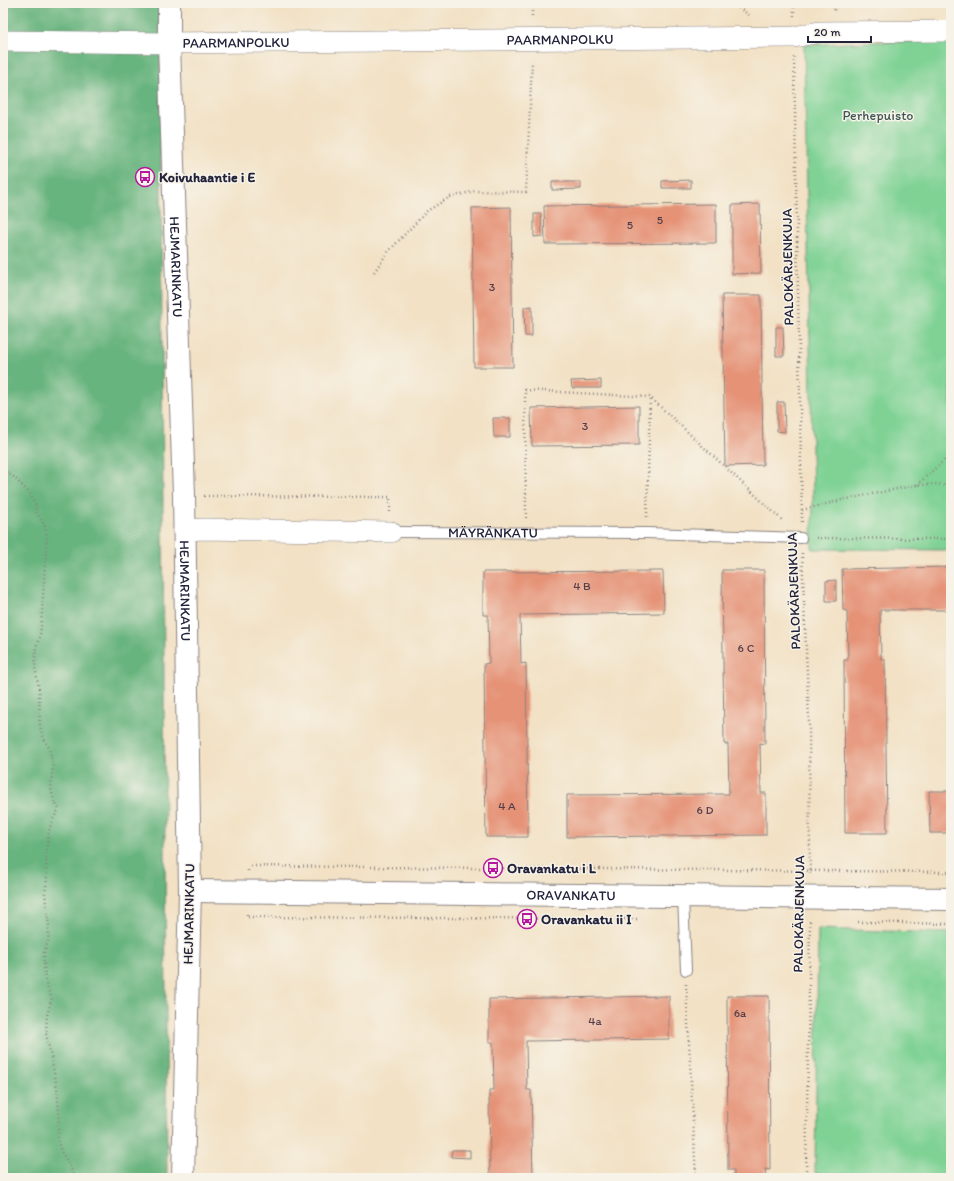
<svg xmlns="http://www.w3.org/2000/svg" width="954" height="1181" font-family="Itim,sans-serif">
	<style>
		.green { fill: #7fd294; stroke: #507a68 }
		.forest { fill: #67b47e; stroke: #446b5c }
		.building { fill: #e59276 }
		.lines { fill: none; stroke-linecap: round; stroke-linejoin: round }
		.lane-casing { stroke: #8a8280; stroke-width: 12 }
		.street-casing { stroke: #8a8280; stroke-width: 22 }
		.secondary-casing { stroke: #8a8280; stroke-width: 24 }
		.path { stroke: #8a8280; stroke-width: 2.5; stroke-dasharray: 1 3; stroke-linecap: butt }
		.lane { stroke: #fff; stroke-width: 10 }
		.street { stroke: #fff; stroke-width: 21 }
		.secondary { stroke: #fff; stroke-width: 22 }
		.labels { text-anchor: middle; dominant-baseline: central; stroke-width: 3; stroke-linejoin: round; paint-order: stroke }
		.number-label { font-size: 12px; fill: #533e4a }
		.street-label { font-size: 14px; fill: #22223b; stroke: #f7f3e8 }
		.park-label { font-size: 14px; fill: #3e5756; stroke: #f7f3e8 }
		.poi-label { font-size: 14px; font-weight: bold; fill: #22223b; stroke: #f7f3e8; text-anchor: start }
	</style>
	<rect width="100%" height="100%" fill="#f7f3e8"/>
	<filter id="ink" filterUnits="userSpaceOnUse"><feTurbulence type="fractalNoise" baseFrequency=".025" numOctaves="2"/><feDisplacementMap in="SourceGraphic" scale="8" xChannelSelector="R" yChannelSelector="G"/><feConvolveMatrix kernelMatrix="1 2 1 2 8 2 1 2 1" color-interpolation-filters="sRGB"/></filter>
	<filter id="wash" filterUnits="userSpaceOnUse"><feTurbulence type="fractalNoise" baseFrequency=".012" numOctaves="4" result="noise"/><feDisplacementMap in="SourceGraphic" scale="16" xChannelSelector="R" yChannelSelector="G"/><feGaussianBlur stdDeviation="0.9" result="paint"/><feColorMatrix in="noise" values="0 0 0 0 0 0 0 0 0 0 0 0 0 0 0 0 0 1.4 0 .05"/><feComposite in="paint" operator="in"/></filter>
	<g filter="url(#wash)">
		<rect width="100%" height="100%" fill="#f2e1c4"/>
		<path class="green" d="M951,41v509l-139,-1 1,-52 -9,-452 67,-3z
			M818,929l133,4v245h-64l-1,-2 -71,-3z"/>
		<path class="forest" d="M3,3h157l7,1175h-164z"/>
		<g id="blocks">
			<path class="building" d="M691,180v8h-29v-7z
				M552,182h29v7l-29,1z
				M716,204v39l-171,1 -1,-38z
				M760,204l1,69 -29,1v-69z
				M511,207l2,160h-39l-2,-159z
				M534,214h7l1,22 -8,1z
				M722,295h39l2,170 -38,1z
				M532,306v30h-7l-1,-29z
				M776,327h7l1,29h-8z
				M601,380v8h-29l-1,-7z
				M777,402h7l1,30 -8,-1z
				M639,406v39l-107,1 -1,-38z
				M493,418h17v19h-16z
				M951,567v43h-71l1,49h4l2,174h-42l-1,-173h4l-1,-49 -4,-1 -1,-41z
				M722,570h42l1,174 -5,-1 1,50h5v42l-199,2v-42l162,-1 -1,-50h-4z
				M663,571l1,42 -144,2 1,49 5,-1 2,174h-42l-2,-173 5,-1 -1,-48h-5v-43z
				M836,580v21h-10v-20z
				M929,791h22v42h-21z
				M669,996v43l-143,2 1,49h4l2,88h-43l-1,-88h5l-1,-48h-4v-43z
				M727,996h42l1,174 -5,-1 1,9h-32v-8h-6z
				M452,1150h18v8l-19,-1z"/>
		</g>
	</g>
	<g filter="url(#ink)">
		<use href="#blocks" fill-opacity="0" stroke="#8a8280" stroke-width="1"/>
		<g class="lines">
			<g class="lane-casing">
				<g id="lane">
					<path id="s1" d="M391,532l256,1 154,5"/>
					<path d="M683,896l3,74"/>
				</g>
			</g>
			<g class="street-casing">
				<g id="street">
					<path id="s2" d="M3,41l166,2 625,-6 25,-5 132,-1"/>
					<path d="M184,530l21,-1 186,3"/>
				</g>
			</g>
			<g class="secondary-casing">
				<g id="secondary">
					<path id="s3" d="M169,3v40l15,452 6,396 -7,287"/>
					<path id="s4" d="M190,891l761,8"/>
				</g>
			</g>
			<path class="path" d="M532,3v15
				M732,3l17,12
				M794,3v13
				M834,10l5,-7
				M794,57l8,465
				M374,272l14,-20 39,-41 23,-14 25,-6 51,1 6,-131
				M3,470l12,8 16,17 5,12v5l8,12 3,11 -6,91 -1,11 -4,10 -1,20 4,23 1,36 3,12 6,10 4,17 -2,24 3,12 5,8 -6,10 -4,12 -3,21 1,27 -2,15 4,32 -1,16 -4,10v9l1,17 4,14 3,6 -5,17 -1,18 11,54 2,25 -1,16v14l3,9 9,15 5,12
				M917,485l34,-31
				M204,496l186,1v15
				M802,510l40,-10 75,-15 21,-1 13,3
				M647,517l3,-120
				M526,518l-1,-128 125,7 133,124
				M816,538l135,1
				M802,553l7,167 1,156
				M248,871v-5l703,6
				M247,914v3l392,2
				M858,922l93,2
				M686,984l10,194
				M951,1144v14
				M806,1178l4,-259"/>
			<use href="#lane" class="lane"/>
			<use href="#street" class="street"/>
			<use href="#secondary" class="secondary"/>
		</g>
	</g>
	<defs>
		<g id="bus-ring" transform="scale(1)"><circle r="9.5" fill="#f7f3e8" stroke="#b5179e" stroke-width="1.5"/><path d="M-5-6H5V4H4V6H2V4H-2V6H-4V4H-5ZM-3.5-4V0h7V-4ZM-3.5 1.2v1.5H-2V1.2ZM2 1.2v1.5H3.5V1.2Z" fill="#b5179e"/></g>
	</defs>
	<g fill-rule="evenodd">
		<use href="#bus-ring" x="145" y="177"/>
		<use href="#bus-ring" x="493" y="868"/>
		<use href="#bus-ring" x="527" y="919"/>
	</g>
	<g class="labels">
		<g class="number-label">
			<text x="660" y="220">5</text>
			<text x="630" y="225">5</text>
			<text x="492" y="287">3</text>
			<text x="585" y="426">3</text>
			<text x="582" y="586">4 B</text>
			<text x="746" y="648">6 C</text>
			<text x="507" y="806">4 A</text>
			<text x="705" y="810">6 D</text>
			<text x="740" y="1013">6a</text>
			<text x="595" y="1021">4a</text>
		</g>
		<g class="street-label">
			<text stroke="none"><textPath href="#s2" startOffset="557">PAARMANPOLKU</textPath></text>
			<text stroke="none"><textPath href="#s2" startOffset="233">PAARMANPOLKU</textPath></text>
			<text stroke="none"><textPath href="#s3" startOffset="264">HEJMARINKATU</textPath></text>
			<text transform="translate(788 267) rotate(-91)">PALOKÄRJENKUJA</text>
			<text stroke="none"><textPath href="#s1" startOffset="102">MÄYRÄNKATU</textPath></text>
			<text stroke="none"><textPath href="#s3" startOffset="588">HEJMARINKATU</textPath></text>
			<text transform="translate(794 591) rotate(-92)">PALOKÄRJENKUJA</text>
			<text stroke="none"><textPath href="#s4" startOffset="381">ORAVANKATU</textPath></text>
			<text transform="translate(189 914) rotate(-89)">HEJMARINKATU</text>
			<text transform="translate(799 914) rotate(-89)">PALOKÄRJENKUJA</text>
		</g>
		<g class="park-label">
			<text x="878" y="115">Perhepuisto</text>
		</g>
		<g class="poi-label">
			<text x="159" y="177">Koivuhaantie i E</text>
			<text x="507" y="868">Oravankatu i L</text>
			<text x="541" y="919">Oravankatu ii I</text>
		</g>
	</g>
	<rect width="954" height="1181" fill="none" stroke="#f7f3e8" stroke-width="16"/>
	<path d="M808 36v6h63v-6" fill="none" stroke="#22223b" stroke-width="2"/>
	<text x="814" y="36" font-size="12" fill="#22223b" stroke="#f7f3e8" stroke-width="3" paint-order="stroke">20 m</text>
</svg>
